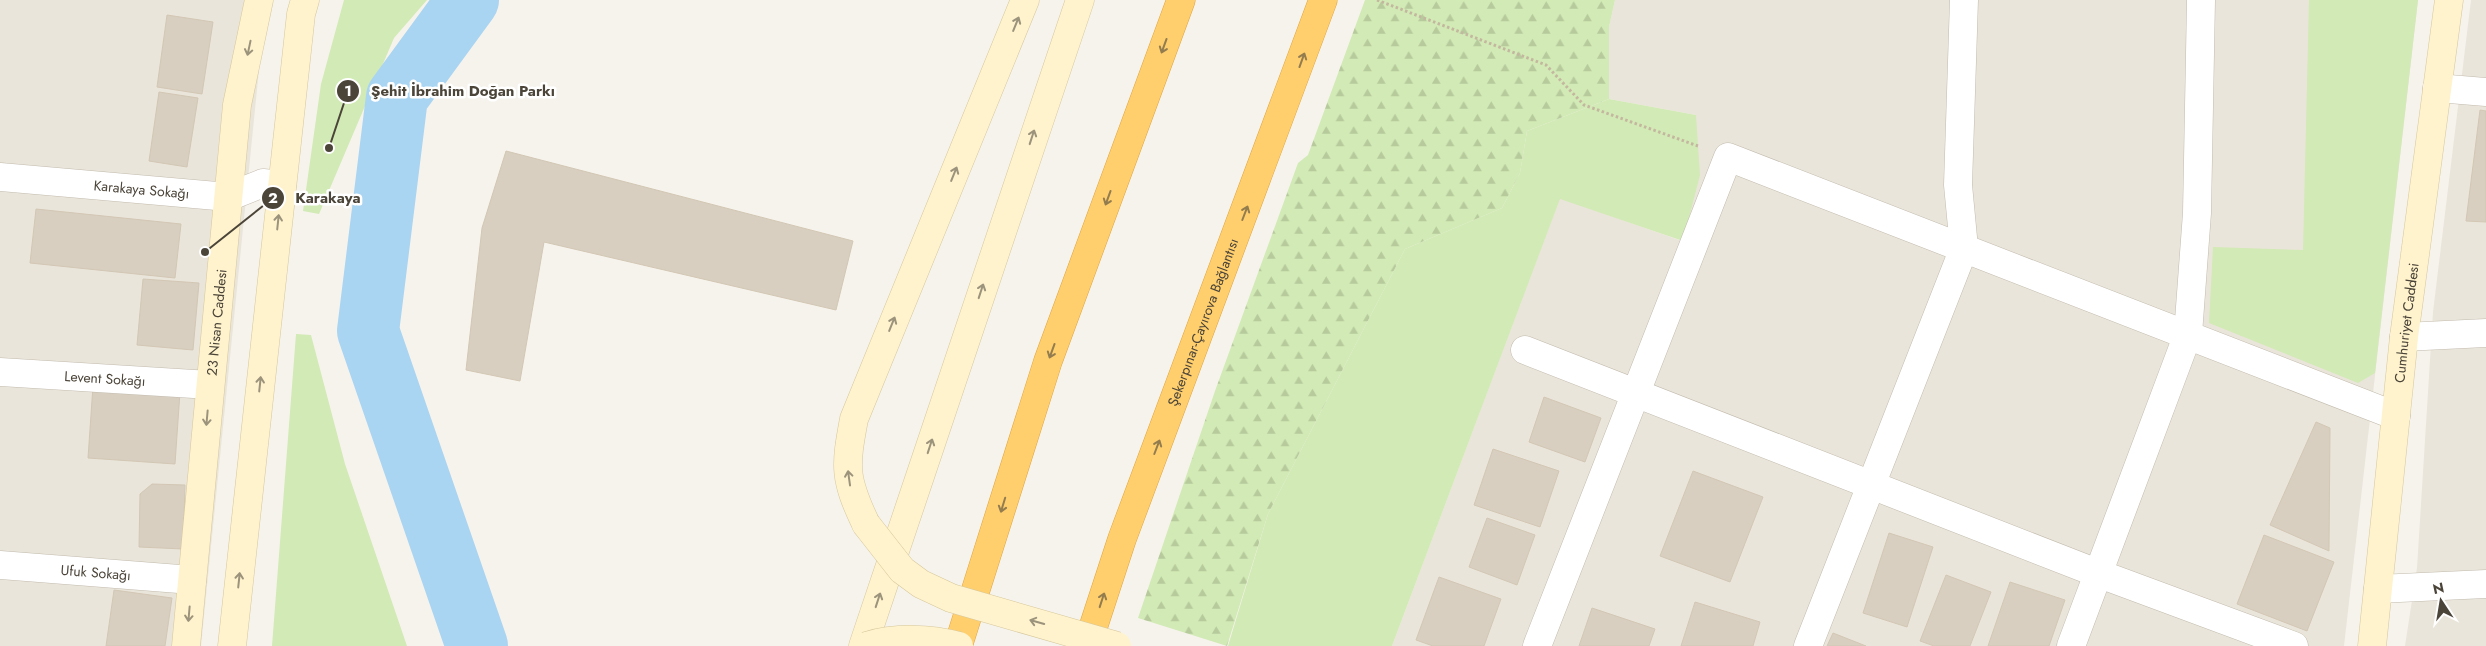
<svg xmlns="http://www.w3.org/2000/svg" width="2486" height="646" font-family="Jost,sans-serif">
	<style>
		.residential { fill: #eae5da }
		.green { fill: #d2eab5 }
		.forest { fill: url(#forest-firs) }
		.lines { fill: none; stroke-linecap: round; stroke-linejoin: round }
		.river { stroke: #a9d4f2; stroke-width: 62 }
		.building { fill: #d8cfc1; stroke: #d3c7b4 }
		.street-casing { stroke: #c2bbae; stroke-width: 29 }
		.secondary-casing { stroke: #d6c79b; stroke-width: 29 }
		.highway-casing { stroke: #e0a43c; stroke-width: 29 }
		.path { stroke: #c4b79f; stroke-width: 3; stroke-dasharray: 2.5 2.5; stroke-linecap: butt }
		.street { stroke: #fff; stroke-width: 28 }
		.secondary { stroke: #fff3cd; stroke-width: 28 }
		.highway { stroke: #ffcf6e; stroke-width: 28 }
		.secondary-bridge-casing { stroke: #d6c79b; stroke-width: 29; stroke-linecap: butt }
		.secondary-bridge { stroke: #fff3cd; stroke-width: 28 }
		.oneway { stroke: #9c937c }
		.oneway2 { stroke: #937c4e }
		.labels { text-anchor: middle; dominant-baseline: central; stroke-width: 5; stroke-linejoin: round; paint-order: stroke }
		.street-label { font-size: 14px; fill: #4b4439; stroke: #fff }
		.leader { fill: none; stroke: #4b4439; stroke-width: 2 }
		.callout-dot { fill: #4b4439; stroke: #fff; stroke-width: 2 }
		.mark-label { font-size: 15px; text-anchor: middle; font-weight: bold; fill: #fff }
		.callout-label { font-size: 15px; text-anchor: middle; font-weight: bold; fill: #4b4439; stroke: #fff; stroke-width: 5; stroke-linejoin: round; paint-order: stroke }
	</style>
	<defs>
		<pattern id="forest-firs" width="22" height="20" patternUnits="userSpaceOnUse" patternTransform="scale(1.25)"><rect width="22" height="20" fill="#d2eab5"/><path d="M5 1l3.5 6h-7zM16 11l3.5 6h-7z" fill="#b6ca9c"/></pattern>
	</defs>
	<rect width="100%" height="100%" fill="#f6f3ec"/>
	<path class="residential" d="M0,0h266l-65,646h-201z
		M1615,0h803l-74,646h-952l168,-448 122,43 14,-126 -87,-16v-72z
		M2471,0h15v646h-81l12,-78 16,-256z"/>
	<path class="green" d="M344,0h83l-33,38 -75,176 -16,-3 18,-127z
		M2309,0h109l-43,373 -17,10 -149,-60 4,-76 90,3z
		M1609,99l87,16 4,60 -17,66 -123,-42 -168,447h-164l40,-132 137,-265 97,-41 18,-35 7,-42z
		M296,334l15,1 34,129 62,182h-135z"/>
	<path class="forest" d="M1365,0h250l-6,27v72l-82,32 -7,42 -18,35 -97,41 -137,265 -41,132 -89,-28 77,-227 83,-228 10,-8z"/>
	<g class="lines">
		<path class="river" d="M468,0l-71,97 -29,234 109,315"/>
	</g>
	<path class="building" d="M167,15l46,7 -11,72 -45,-7z
		M159,92l39,6 -11,69 -38,-6z
		M2480,110l6,1v111l-20,-1z
		M506,151l347,90 -17,69 -292,-68 -24,139 -54,-11 16,-142z
		M36,209l145,15 -6,54 -145,-15z
		M143,279l56,4 -6,67 -56,-5z
		M93,386l87,6 -5,72 -87,-6z
		M1544,397l57,21 -16,44 -56,-20z
		M2316,422l14,6 -1,123 -59,-26z
		M1493,449l66,22 -19,56 -66,-22z
		M1693,471l70,26 -33,85 -70,-26z
		M152,484l33,1 -2,64 -44,-2 1,-53z
		M1487,518l48,17 -18,50 -48,-18z
		M1889,533l44,14 -26,80 -44,-14z
		M2264,535l70,27 -27,69 -70,-27z
		M1946,575l45,17 -21,54h-36l-14,-5z
		M1439,577l62,22 -17,47h-51l-17,-6z
		M2010,582l55,18 -16,46h-61z
		M114,590l58,8 -7,48h-59z
		M1695,602l65,20 -7,24h-72z
		M1592,608l63,21 -6,17h-70z
		M1833,633l33,13h-39z"/>
	<g class="lines">
		<g class="street-casing">
			<g id="street">
				<path d="M2437,88l49,4"/>
				<path id="s1" d="M0,177l228,20 35,-14 19,2"/>
				<path d="M2404,337l82,-4"/>
				<path d="M1525,350l572,223 197,73"/>
				<path id="s2" d="M0,372l210,13"/>
				<path id="s3" d="M0,565l192,15"/>
				<path d="M2378,589l108,-5"/>
				<path d="M1537,646l191,-489 668,259"/>
				<path d="M1808,646l156,-398 -6,-63 6,-185"/>
				<path d="M2071,646l117,-312 9,-121 4,-213"/>
			</g>
		</g>
		<g class="secondary-casing">
			<g id="secondary">
				<path d="M866,524c-22,-46 -21,-57 -12,-105l171,-419"/>
				<path id="s4" d="M186,646l51,-541 22,-105"/>
				<path d="M232,646l69,-632 4,-14"/>
				<path d="M863,646l217,-646"/>
				<path id="s5" d="M2372,646l32,-309 45,-337"/>
			</g>
		</g>
		<g class="highway-casing">
			<g id="highway">
				<path d="M958,646l90,-285 133,-361"/>
				<path id="s6" d="M1087,646l35,-107 201,-539"/>
			</g>
		</g>
		<path class="path" d="M1377,0l169,65 38,40 114,41"/>
		<use href="#street" class="street"/>
		<use href="#secondary" class="secondary"/>
		<use href="#highway" class="highway"/>
		<g class="secondary-bridge-casing">
			<path id="secondary-bridge" d="M866,524l36,46 19,14 30,14 166,48
				M866,646c29,-9 64,-8 93,0"/>
		</g>
		<use href="#secondary-bridge" class="secondary-bridge"/>
	</g>
	<defs><path id="oneway-shaft" d="M-6 0H5M1.5-3L5.5 0L1.5 3" fill="none" stroke-width="1.6" stroke-linecap="round" stroke-linejoin="round" transform="scale(1.25)"/></defs>
	<g class="oneway">
		<use href="#oneway-shaft" transform="translate(1016 24) rotate(-68)"/>
		<use href="#oneway-shaft" transform="translate(249 48) rotate(102)"/>
		<use href="#oneway-shaft" transform="translate(1032 137) rotate(-72)"/>
		<use href="#oneway-shaft" transform="translate(954 174) rotate(-68)"/>
		<use href="#oneway-shaft" transform="translate(278 222) rotate(-84)"/>
		<use href="#oneway-shaft" transform="translate(981 291) rotate(-72)"/>
		<use href="#oneway-shaft" transform="translate(892 324) rotate(-68)"/>
		<use href="#oneway-shaft" transform="translate(260 384) rotate(-84)"/>
		<use href="#oneway-shaft" transform="translate(207 418) rotate(95)"/>
		<use href="#oneway-shaft" transform="translate(930 446) rotate(-72)"/>
		<use href="#oneway-shaft" transform="translate(849 478) rotate(-98)"/>
		<use href="#oneway-shaft" transform="translate(239 580) rotate(-84)"/>
		<use href="#oneway-shaft" transform="translate(878 600) rotate(-72)"/>
		<use href="#oneway-shaft" transform="translate(189 614) rotate(95)"/>
		<use href="#oneway-shaft" transform="translate(1037 622) rotate(-164)"/>
	</g>
	<g class="oneway2">
		<use href="#oneway-shaft" transform="translate(1164 46) rotate(110)"/>
		<use href="#oneway-shaft" transform="translate(1302 60) rotate(-70)"/>
		<use href="#oneway-shaft" transform="translate(1108 198) rotate(110)"/>
		<use href="#oneway-shaft" transform="translate(1245 213) rotate(-69)"/>
		<use href="#oneway-shaft" transform="translate(1052 351) rotate(110)"/>
		<use href="#oneway-shaft" transform="translate(1157 447) rotate(-69)"/>
		<use href="#oneway-shaft" transform="translate(1003 505) rotate(107)"/>
		<use href="#oneway-shaft" transform="translate(1102 600) rotate(-72)"/>
	</g>
	<g class="labels">
		<g class="street-label">
			<text stroke="none"><textPath href="#s1" startOffset="142">Karakaya Sokağı</textPath></text>
			<text stroke="none"><textPath href="#s4" startOffset="325">23 Nisan Caddesi</textPath></text>
			<text stroke="none"><textPath href="#s6" startOffset="344">Şekerpınar-Çayırova Bağlantısı</textPath></text>
			<text stroke="none"><textPath href="#s5" startOffset="325">Cumhuriyet Caddesi</textPath></text>
			<text stroke="none"><textPath href="#s2" startOffset="105">Levent Sokağı</textPath></text>
			<text stroke="none"><textPath href="#s3" startOffset="96">Ufuk Sokağı</textPath></text>
		</g>
	</g>
	<path class="leader" d="M329 148L348 91M205 252L273 198"/>
	<g class="callout-dot">
		<circle cx="329" cy="148" r="5"/>
		<circle cx="205" cy="252" r="5"/>
		<circle cx="348" cy="91" r="12"/>
		<circle cx="273" cy="198" r="12"/>
	</g>
	<g class="mark-label">
		<text x="348" y="96">1</text>
		<text x="273" y="203">2</text>
	</g>
	<g class="callout-label">
		<text x="463" y="96">Şehit İbrahim Doğan Parkı</text>
		<text x="328" y="203">Karakaya</text>
	</g>
	<g transform="translate(2441 601) rotate(348)" stroke="#ffffff" stroke-width="4" paint-order="stroke">
	<path d="M0-4L9 19L0 12L-9 19Z" fill="#4b4439"/>
	<text y="-8" font-size="14" font-weight="bold" text-anchor="middle" fill="#4b4439">N</text>
	</g>
</svg>
